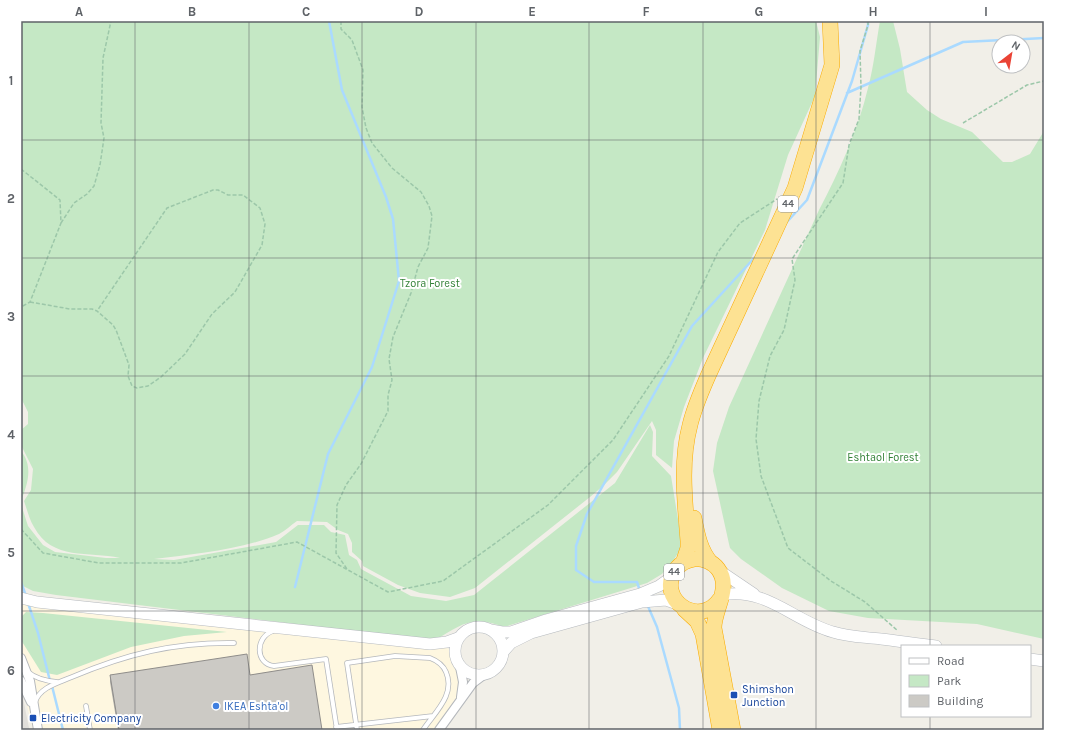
<svg xmlns="http://www.w3.org/2000/svg" width="1065" height="751" font-family="Karla,sans-serif">
	<style>
		.commercial { fill: #fef7e0 }
		.industrial { fill: #e0deda }
		.green { fill: #c5e8c5 }
		.lines { fill: none; stroke-linecap: round; stroke-linejoin: round }
		.stream { stroke: #aadaff; stroke-width: 2.5 }
		.lane-casing { stroke: #b5b8bc; stroke-width: 5.5 }
		.street-casing { stroke: #b5b8bc; stroke-width: 10 }
		.secondary-casing { stroke: #b6babf; stroke-width: 12 }
		.highway-casing { stroke: #f9ab00; stroke-width: 16 }
		.path { stroke: #9cc7a9; stroke-width: 1.5; stroke-dasharray: 4 2; stroke-linecap: butt }
		.lane { stroke: #fff; stroke-width: 4 }
		.street { stroke: #fff; stroke-width: 8 }
		.secondary { stroke: #fff; stroke-width: 11 }
		.highway { stroke: #fde293; stroke-width: 15 }
		.wall { fill: #afaea9 }
		.building { fill: #cccac5; stroke: #8f8d8a }
		.grid { fill: none; stroke: #5f6368; stroke-width: 1; stroke-opacity: 0.55 }
		.transit-dot { fill: #1a4fb4; stroke: #fff; stroke-width: 1.5 }
		.shop-dot { fill: #3f7fe0; stroke: #fff; stroke-width: 1.5 }
		.labels { text-anchor: middle; dominant-baseline: central; stroke-width: 4; stroke-linejoin: round; paint-order: stroke }
		.shield { fill: #fff; stroke: #8f9295; stroke-width: 1 }
		.shield-label { font-size: 10px; font-weight: bold; fill: #5f6368 }
		.park-label { font-size: 11px; fill: #348238; stroke: #fff }
		.transit-label { font-size: 11px; fill: #164399; stroke: #fff; text-anchor: start }
		.shop-label { font-size: 11px; fill: #366cbe; stroke: #fff; text-anchor: start }
		.neatline { fill: none; stroke: #5f6368; stroke-width: 1.5 }
		.grid-label { font-size: 13px; text-anchor: middle; font-weight: bold; fill: #5f6368 }
	</style>
	<rect width="100%" height="100%" fill="#f1efe8"/>
	<path class="commercial" d="M21,591l14,5 393,44 21,9 11,9 8,21 -6,25 -17,26h-412l-8,-33 -4,-9z"/>
	<path class="industrial" d="M21,688l8,40v2h-8z"/>
	<path class="green" d="M21,21h795l4,16 -5,59 -27,59 -23,75 -62,128 -19,49 -10,34 -2,27 -16,-13v-25l-4,-9 -35,51 -14,14 -13,11 -115,91 -25,9 -30,-4 -22,-8 -35,-19 -1,-5 -10,-9v-9l-4,-9 -10,-4 -11,-8 -30,-1c-6,4 -12,10 -18,13 -38,16 -84,20 -125,25l20,1 102,-18 22,-17h26l7,7 14,3 4,20 8,5 4,9 50,27 35,5 28,-6 141,-112 35,-58 3,7 -1,24 19,20 10,62 -1,12 -7,11 -11,13 -15,9 -143,44c-33,-12 -42,-3 -70,14l-378,-46 -23,-4 -12,-6v-81l7,22 15,19 12,7 51,6h14c-31,-7 -68,3 -86,-31 -5,-8 -7,-18 -10,-26l7,-11 2,-21 -12,-24v-15l7,-6v-12l-7,-14z
		M880,21h13l7,28 7,43 20,18 14,9 31,13 31,30h9l18,-8 14,-23v508l-67,-15 -109,-6 -39,-7 -47,-23 -41,-29 -11,-11 -1,-4 -16,-73 4,-28 12,-36 90,-197c20,-38 39,-80 49,-122 6,-22 8,-45 12,-67z
		M21,451c13,16 6,34 0,50z
		M26,612l17,1 184,19 -43,4 -53,11 -74,28 -16,-3 -20,-32v-23z"/>
	<g class="lines">
		<path class="stream" d="M847,93l116,-51 81,-4
			M786,223l21,-23 45,-119 16,-56v-4
			M21,582l5,14
			M295,587l33,-133 44,-87 27,-86 -6,-62 -7,-22 -44,-107 -13,-69
			M640,591l-3,-9h-43l-18,-12v-24l11,-32 105,-188 64,-70
			M28,603l10,30 12,48
			M647,604l10,23 22,81 1,22
			M52,686l11,44"/>
		<g class="lane-casing">
			<path id="lane" d="M273,631c-18,6 -18,33 1,35l52,-7 11,71
				M28,672c8,7 19,9 29,10
				M35,702c5,-15 23,-19 37,-25 54,-23 103,-35 162,-34
				M86,706l4,24
				M336,727l97,-11
				M357,730l-10,-67 48,-7 35,2c8,3 13,7 16,14 10,23 -12,41 -23,58"/>
		</g>
		<g class="street-casing">
			<path id="street" d="M21,658l9,23 8,49
				M460,667l3,15 -2,15
				M21,681l10,21
				M439,730l34,-47 12,-9"/>
		</g>
		<g class="secondary-casing">
			<path id="secondary" d="M720,571l34,23
				M722,595c45,-8 71,26 111,37 15,5 32,5 48,7 18,2 36,5 55,7
				M21,598l16,4 393,42 17,-2 11,-4
				M455 651a24 24 0 1 1 48 0a24 24 0 1 1-48 0Z
				M491,630l11,2h9l35,-12 94,-26 19,-8 14,-10
				M503,652l8,-9 20,-10 111,-31 24,-2 14,5
				M1030,659l14,2"/>
		</g>
		<g class="highway-casing">
			<path id="highway" d="M694,518c3,16 6,32 17,45
				M683,563l5,-15v-7c-3,-39 -8,-78 2,-116 4,-17 11,-33 18,-49l87,-188 37,-123 -2,-44
				M720,599c-21,31 -65,-1 -44,-30 4,-5 11,-9 18,-10 9,-1 19,3 24,10 14,18 -4,40 -4,59l19,102
				M684,609l13,12 6,13 17,96"/>
		</g>
		<path class="path" d="M341,21v8l11,11 11,30 -1,37 4,21 6,15 20,25 29,24 8,14 3,10 -4,32 -10,19 -7,26 -18,44 -4,22 3,21 -4,15v16l-27,53 -15,21 -9,20 -1,48 11,16
			M868,21v4l-8,26 1,36 -2,32 -10,26 -6,38 -51,76 3,21 -11,50 -14,26 -11,45 -3,38 5,37 27,72 43,33 34,21 33,29
			M963,123l64,-38 17,-4
			M21,169l39,31 1,23 -31,79 -9,5
			M61,223l13,-20 13,-9 7,-8 6,-21 4,-27 -3,-15 2,-65 8,-37
			M30,302l40,7h22l5,2 16,14 3,5 13,35 -1,11 4,10 5,2 11,-2 13,-9 24,-23 27,-40 23,-22 27,-47 3,-21 -5,-16 -17,-13h-15l-10,-5h-5l-46,18 -70,103
			M21,529l22,24 56,10h82l116,-21 91,50 55,-11 105,-76 65,-65 56,-84 49,-104 22,-29 37,-24"/>
		<use href="#lane" class="lane"/>
		<use href="#street" class="street"/>
		<use href="#secondary" class="secondary"/>
		<use href="#highway" class="highway"/>
	</g>
	<path class="wall" d="M110,675h140l72,55h-204l-8,-48z"/>
	<path class="building" d="M247,654l3,21 62,-10 10,65h-203l-9,-55z"/>
	<path class="grid" d="M135,21v709M249,21v709M362,21v709M476,21v709M589,21v709M703,21v709M816,21v709M930,21v625M21,140h1023M21,258h1023M21,376h1023M21,493h1023M21,611h1023M930,716v14"/>
	<g class="transit-dot">
		<rect x="730" y="691" width="8" height="8" rx="2"/>
		<rect x="29" y="714" width="8" height="8" rx="2"/>
	</g>
	<circle class="shop-dot" cx="216" cy="706" r="4"/>
	<g class="labels">
		<g class="shield">
			<rect x="778" y="196" width="20" height="16" rx="3"/>
			<rect x="664" y="564" width="20" height="16" rx="3"/>
		</g>
		<g class="shield-label">
			<text x="788" y="204">44</text>
			<text x="674" y="572">44</text>
		</g>
		<g class="park-label">
			<text x="430" y="283">Tzora Forest</text>
			<text x="883" y="457">Eshtaol Forest</text>
		</g>
		<g class="transit-label">
			<text x="742" y="689">Shimshon<tspan x="742" dy="13">Junction</tspan></text>
			<text x="41" y="718">Electricity Company</text>
		</g>
		<g class="shop-label">
			<text x="224" y="706">IKEA Eshta'ol</text>
		</g>
	</g>
	<rect width="1065" height="751" fill="none" stroke="#ffffff" stroke-width="44"/>
	<rect x="901" y="645" width="130" height="72" fill="#ffffff" stroke="#bfc1c3"/>
	<rect x="909" y="658" width="20" height="6" fill="#ffffff" stroke="#bfc1c3"/>
	<text x="937" y="665" font-size="12" fill="#5f6368">Road</text>
	<rect x="909" y="675" width="20" height="12" fill="#c5e8c5" stroke="#bfc1c3"/>
	<text x="937" y="685" font-size="12" fill="#5f6368">Park</text>
	<rect x="909" y="695" width="20" height="12" fill="#cccac5" stroke="#bfc1c3"/>
	<text x="937" y="705" font-size="12" fill="#5f6368">Building</text>
	<g transform="translate(1011 54) rotate(31)"><circle r="19" fill="#ffffff" stroke="#bfc1c3"/>
	<path d="M0-3L7 15L0 10L-7 15Z" fill="#ea4335"/>
	<text y="-6" font-size="11" font-weight="bold" text-anchor="middle" fill="#5f6368">N</text>
	</g>
	<rect x="22" y="22" width="1021" height="707" class="neatline"/>
	<g class="grid-label">
		<text x="79" y="16">A</text>
		<text x="192" y="16">B</text>
		<text x="306" y="16">C</text>
		<text x="419" y="16">D</text>
		<text x="532" y="16">E</text>
		<text x="646" y="16">F</text>
		<text x="759" y="16">G</text>
		<text x="873" y="16">H</text>
		<text x="986" y="16">I</text>
		<text x="11" y="85">1</text>
		<text x="11" y="203">2</text>
		<text x="11" y="321">3</text>
		<text x="11" y="439">4</text>
		<text x="11" y="557">5</text>
		<text x="11" y="675">6</text>
	</g>
</svg>
